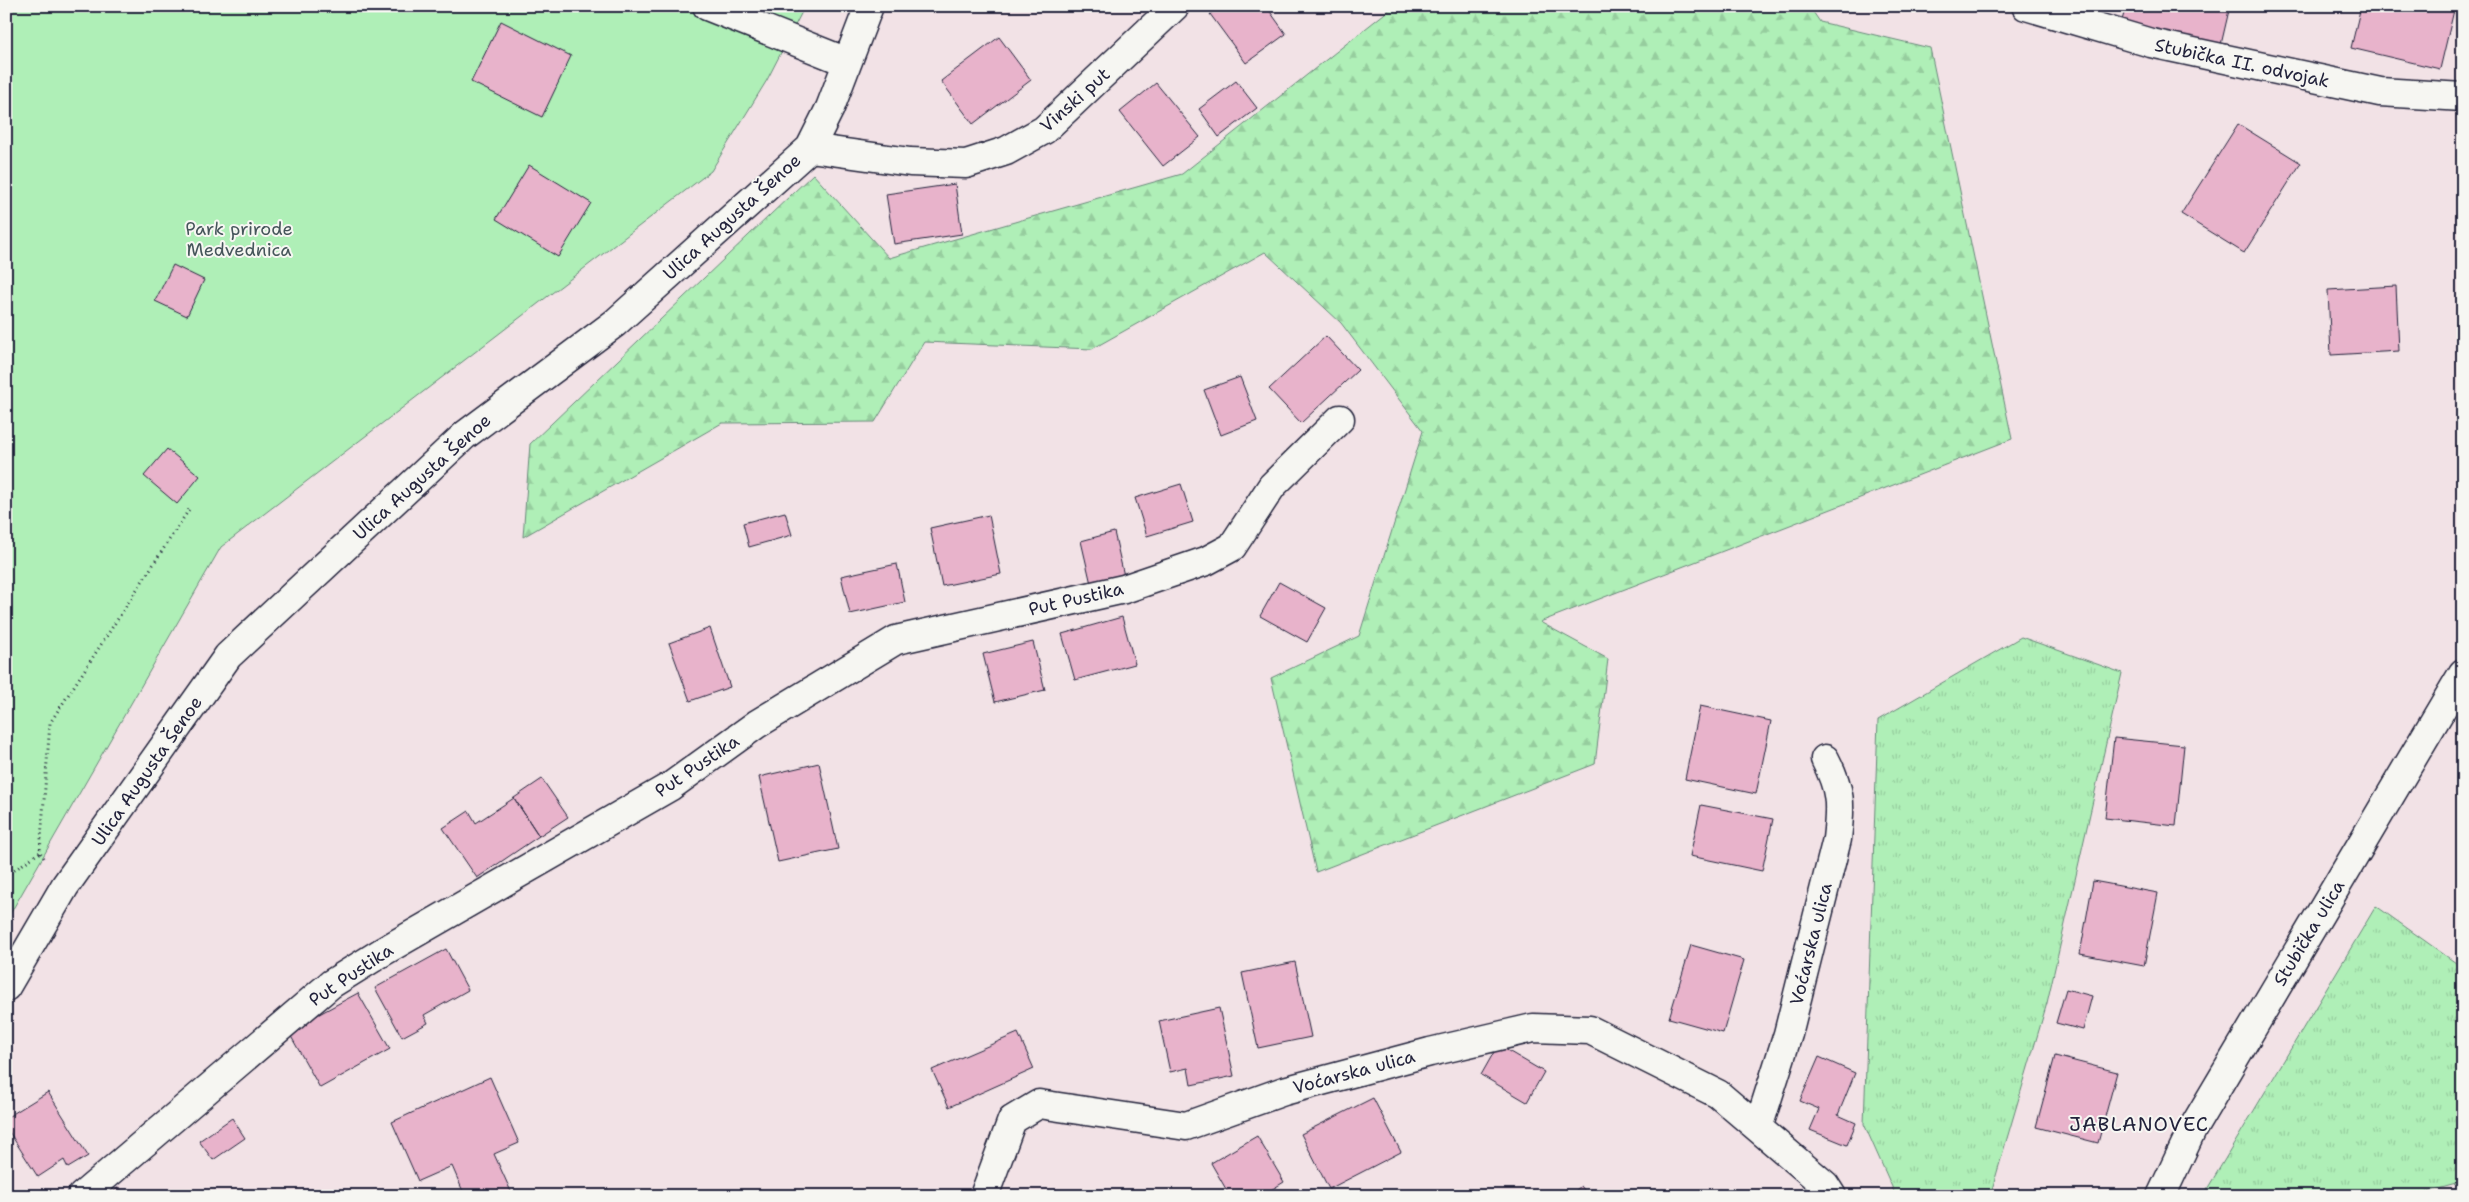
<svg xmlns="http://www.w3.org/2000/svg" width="2469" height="1202" font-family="'Shantell Sans',sans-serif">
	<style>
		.grass { fill: url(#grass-tufts); stroke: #688879 }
		.forest { fill: url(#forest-firs); stroke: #688879 }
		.green { fill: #afefb7; stroke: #688879 }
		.building { fill: #e8b3cb; stroke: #22223b }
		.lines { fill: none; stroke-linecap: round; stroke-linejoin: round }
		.minor-casing { stroke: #22223b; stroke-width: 31 }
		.secondary-casing { stroke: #22223b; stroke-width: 31 }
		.path { stroke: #22223b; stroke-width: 3; stroke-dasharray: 1 4; stroke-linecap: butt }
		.minor { stroke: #f6f6f2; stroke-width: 28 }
		.secondary { stroke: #f6f6f2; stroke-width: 28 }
		.labels { text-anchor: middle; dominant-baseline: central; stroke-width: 4; stroke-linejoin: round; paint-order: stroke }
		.street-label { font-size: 18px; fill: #22223b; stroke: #f6f6f2 }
		.park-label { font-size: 18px; fill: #45555a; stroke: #f6f6f2 }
		.quarter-label { font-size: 20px; letter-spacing: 1px; fill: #22223b; stroke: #f6f6f2 }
	</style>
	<defs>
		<pattern id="grass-tufts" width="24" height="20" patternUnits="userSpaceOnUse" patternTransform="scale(1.25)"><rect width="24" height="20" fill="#afefb7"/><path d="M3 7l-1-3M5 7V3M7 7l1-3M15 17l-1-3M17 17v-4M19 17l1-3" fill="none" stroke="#96cd9e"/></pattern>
		<pattern id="forest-firs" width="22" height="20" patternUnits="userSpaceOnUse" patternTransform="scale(1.25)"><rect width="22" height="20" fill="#afefb7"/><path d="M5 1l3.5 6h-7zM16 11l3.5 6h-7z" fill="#96cd9e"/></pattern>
	</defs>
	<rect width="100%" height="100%" fill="#f2e2e6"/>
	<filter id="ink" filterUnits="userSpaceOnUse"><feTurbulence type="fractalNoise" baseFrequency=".02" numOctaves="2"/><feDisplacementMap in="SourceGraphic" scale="10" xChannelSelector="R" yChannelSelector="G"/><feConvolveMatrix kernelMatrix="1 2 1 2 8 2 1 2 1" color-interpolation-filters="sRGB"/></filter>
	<g filter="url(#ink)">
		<path class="grass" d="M2021,637l101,36 -75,330 -57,193h-94l-32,-72 14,-404z
			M2376,906l87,62v214l-50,14h-210z"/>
		<path class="forest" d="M1394,6h415l11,16 110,26 82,391 -472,183 68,37 -13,105 -279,108 -45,-194 88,-42 64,-205 -82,-108 -76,-71 -173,97 -168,-7 -49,80 -153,1 -199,114 7,-93 283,-270 76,84 293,-84z"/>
		<path class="green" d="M6,6h799l-38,74 -56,91 -490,376 -215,374z"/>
		<path class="building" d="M1220,6h46l20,28 -40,29 -36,-49z
			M2126,6h104l-10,43 -99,-25z
			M2361,6h94l-15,63 -89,-21z
			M501,21l70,35 -29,61 -71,-35z
			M999,37l32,43 -58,44 -32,-43z
			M1236,81l21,27 -38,29 -20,-28z
			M1156,83l44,54 -37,29 -43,-54z
			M2238,124l63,39 -57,90 -63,-39z
			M529,165l62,38 -33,54 -62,-38z
			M955,184l7,50 -68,10 -8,-50z
			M173,265l31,15 -17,36 -32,-15z
			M2396,286l3,65 -68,4 -3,-65z
			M1326,336l32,34 -57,53 -32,-34z
			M1240,377l17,44 -36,14 -17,-45z
			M167,449l33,27 -23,28 -33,-28z
			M1181,484l12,38 -46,14 -12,-38z
			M785,512l7,23 -43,12 -6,-24z
			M989,515l12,59 -59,12 -12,-58z
			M1114,532l10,44 -33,8 -10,-43z
			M897,564l8,38 -55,12 -9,-38z
			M1279,582l47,26 -19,34 -47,-26z
			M1122,617l13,47 -60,16 -13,-46z
			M710,628l20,59 -40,14 -21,-58z
			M1033,642l12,48 -50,12 -12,-48z
			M1700,706l71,15 -15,73 -71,-15z
			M2114,738l70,7 -8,81 -71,-8z
			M819,763l19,86 -60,13 -19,-85z
			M542,779l26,38 -29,19 -25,-38z
			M514,798l25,38 -62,42 -34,-50 26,-17 7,12z
			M1701,805l72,14 -11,52 -72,-15z
			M2093,881l65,12 -14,73 -64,-12z
			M1691,945l53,15 -21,73 -54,-15z
			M446,949l22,41 -44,25 4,8 -26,14 -27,-49z
			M1295,962l16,75 -53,11 -16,-75z
			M2066,989l26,7 -9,34 -27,-7z
			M358,993l32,56 -70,39 -32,-57z
			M1219,1008l15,68 -43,9 -3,-17 -18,4 -11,-51z
			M1018,1033l16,36 -85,38 -17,-37z
			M1498,1045l46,27 -17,30 -46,-27z
			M2055,1056l62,16 -19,71 -62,-16z
			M1819,1057l36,16 -17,42 18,8 -9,22 -37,-15 9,-21 -19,-8z
			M490,1077l29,66 -25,11 19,42h-48l-13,-30 -34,15 -26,-59z
			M48,1092l40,64 -20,12 -4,-8 -26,17 -32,-50v-9z
			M1373,1098l28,54 -72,37 -28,-55z
			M232,1118l13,20 -32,22 -14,-19z
			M1257,1136l27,46 -23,14h-31l-19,-33z
			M1581,1186l8,10h-20z
			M119,1187l6,9h-17z"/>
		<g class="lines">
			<g class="minor-casing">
				<path id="minor" d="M707,6l140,56
					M2026,6l125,37 229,49 83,5
					M810,148l100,14 56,2 40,-13 38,-21 131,-124
					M6,987l59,-101 163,-230 237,-221 150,-112 195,-175 20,-40 39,-102
					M1758,1128l30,-94 49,-195c4,-35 4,-49 -12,-80
					M82,1196l249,-212 53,-33 287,-165 86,-62 139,-84 228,-51 82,-28 26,-14 40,-61 68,-67
					M984,1196l28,-76 27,-16 147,22 98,-35 146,-39 103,-24 57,2 128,64 107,91 7,11"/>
			</g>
			<g class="secondary-casing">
				<path id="secondary" d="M2161,1196l32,-68 270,-455"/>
			</g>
			<path class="path" d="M44,858l-4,-6 10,-129 140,-215
				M6,876l34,-24"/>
			<use href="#minor" class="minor"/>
			<use href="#secondary" class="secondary"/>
		</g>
	</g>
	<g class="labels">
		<g class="street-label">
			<text transform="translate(2242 63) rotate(12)">Stubička II. odvojak</text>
			<text transform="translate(1075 100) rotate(-42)">Vinski put</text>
			<text transform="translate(732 217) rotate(-42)">Ulica Augusta Šenoe</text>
			<text transform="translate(422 477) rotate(-42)">Ulica Augusta Šenoe</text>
			<text transform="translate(1076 599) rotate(-13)">Put Pustika</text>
			<text transform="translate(697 766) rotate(-34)">Put Pustika</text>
			<text transform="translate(147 771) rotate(-55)">Ulica Augusta Šenoe</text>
			<text transform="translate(2309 933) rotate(-59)">Stubička ulica</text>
			<text transform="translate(1811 944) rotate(-76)">Voćarska ulica</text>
			<text transform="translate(351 975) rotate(-34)">Put Pustika</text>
			<text transform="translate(1354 1072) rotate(-15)">Voćarska ulica</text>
		</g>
		<g class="park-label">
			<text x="239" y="229">Park prirode<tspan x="239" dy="21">Medvednica</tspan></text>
		</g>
		<g class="quarter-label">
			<text x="2139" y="1124">JABLANOVEC</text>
		</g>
	</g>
	<rect width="2469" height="1202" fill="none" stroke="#f6f6f2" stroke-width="25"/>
	<rect x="12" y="12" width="2444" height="1177" fill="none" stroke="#22223b" stroke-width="2" filter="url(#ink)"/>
</svg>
